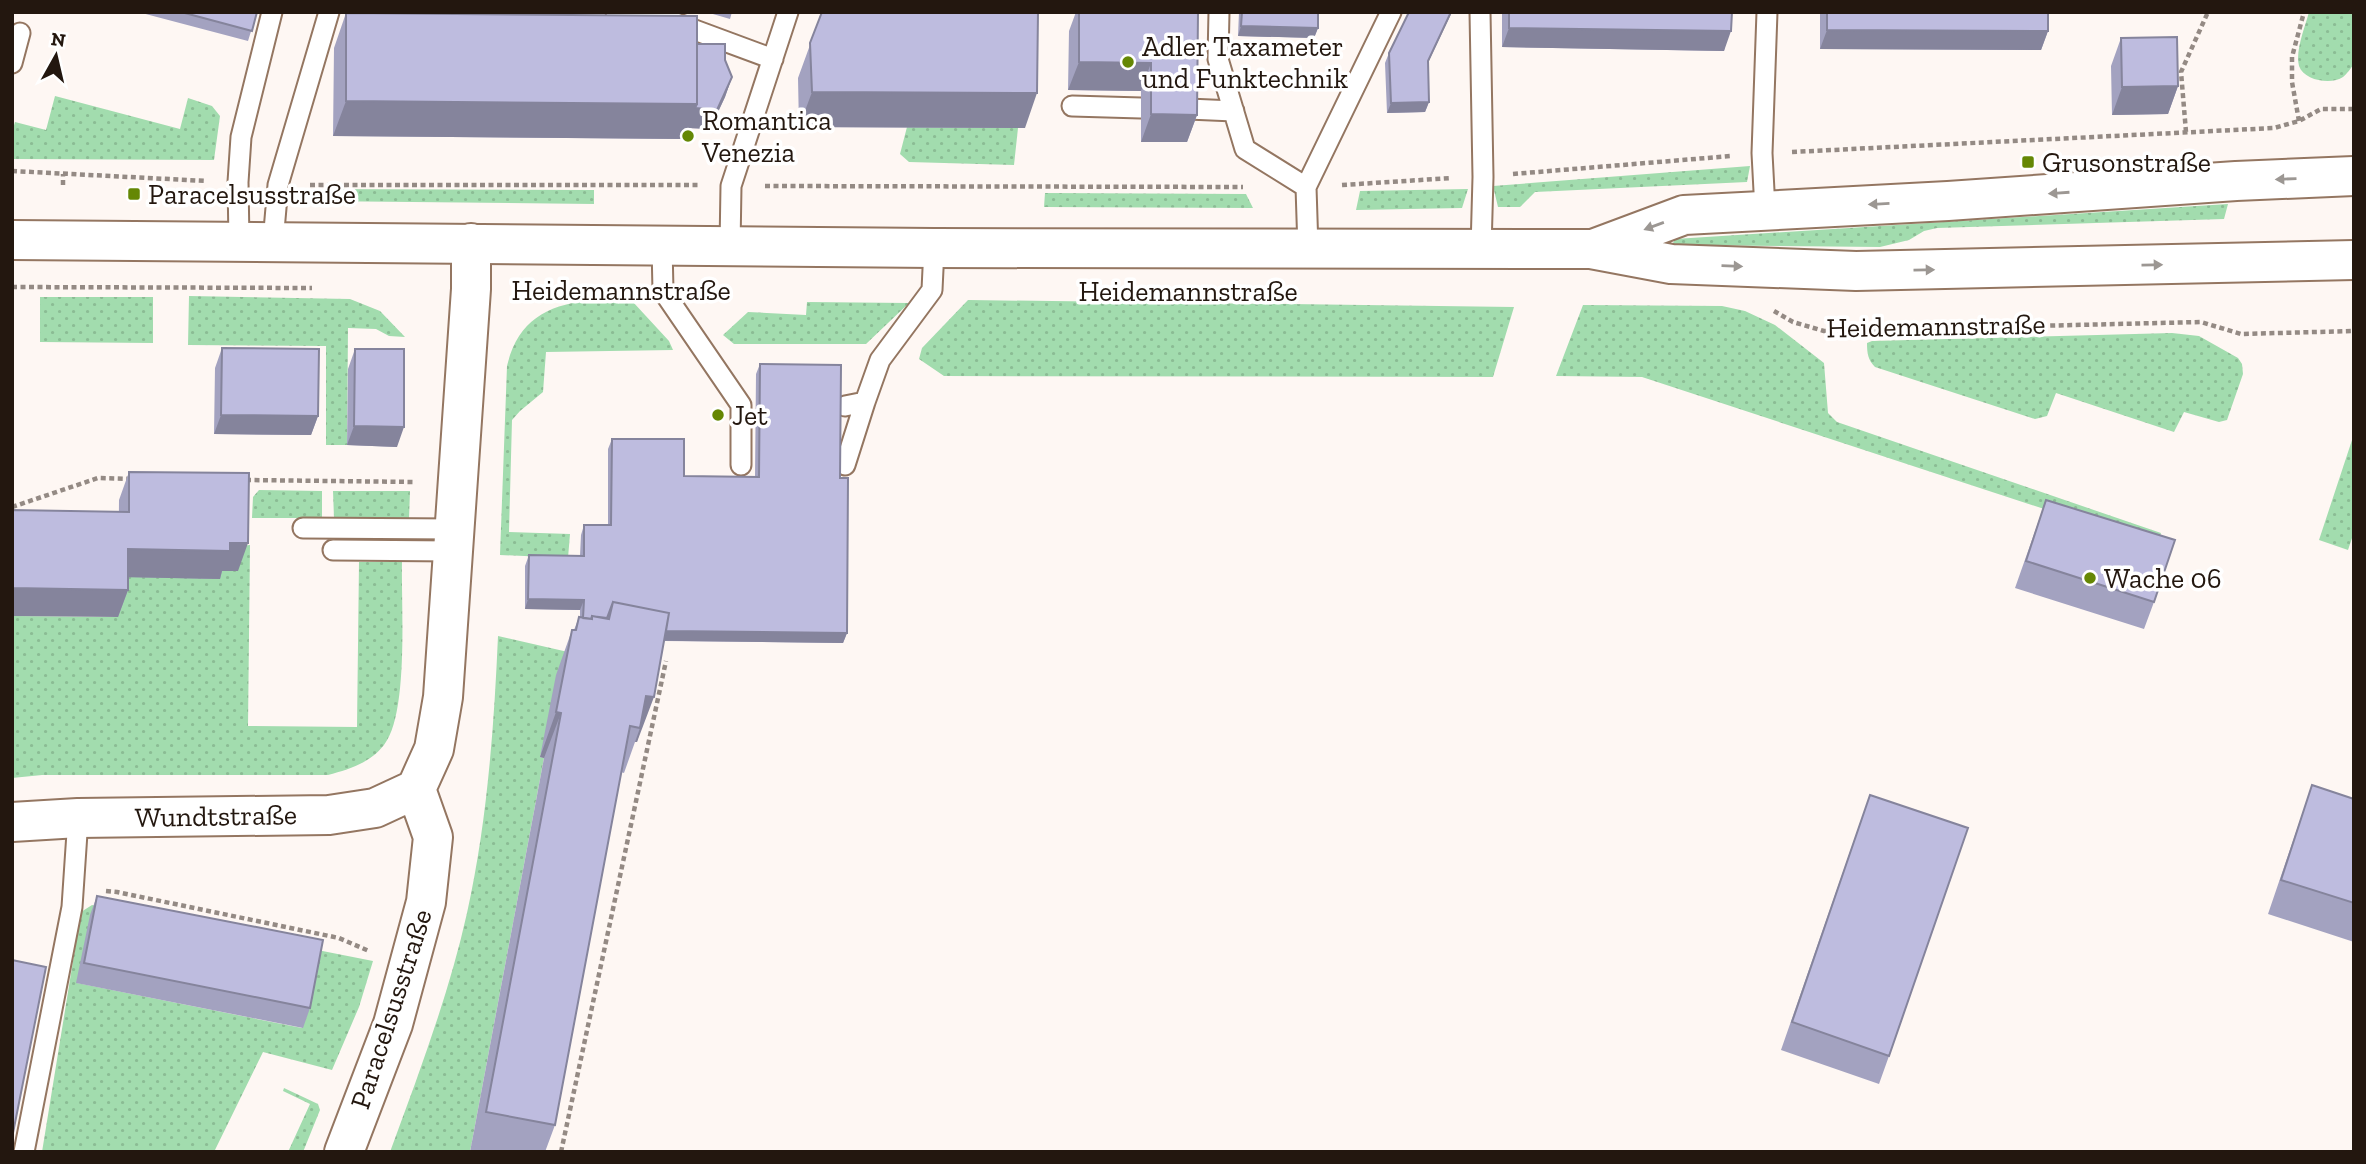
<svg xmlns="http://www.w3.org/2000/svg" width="2366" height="1164" font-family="'Zilla Slab',serif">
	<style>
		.grass { fill: url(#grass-dots) }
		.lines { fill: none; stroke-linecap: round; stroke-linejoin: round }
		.lane-casing { stroke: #947661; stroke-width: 23 }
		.street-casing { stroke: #947661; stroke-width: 42 }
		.secondary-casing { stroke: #947661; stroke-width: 42 }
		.path { stroke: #948a84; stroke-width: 4.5; stroke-dasharray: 5 3.5; stroke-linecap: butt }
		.lane { stroke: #fff; stroke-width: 19 }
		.street { stroke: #fff; stroke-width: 38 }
		.secondary { stroke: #fff; stroke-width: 38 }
		.wall { fill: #a3a2c0 }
		.shaded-wall { fill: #85849c }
		.building { fill: #bebcdf; stroke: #85849c; stroke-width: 2 }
		.oneway { fill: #9c9793 }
		.poi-dot { fill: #658704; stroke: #fff; stroke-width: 2.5 }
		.labels { text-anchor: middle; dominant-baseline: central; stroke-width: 7; stroke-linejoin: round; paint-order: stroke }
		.poi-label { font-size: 28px; fill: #23170f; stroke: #fff; text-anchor: start }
		.street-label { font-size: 28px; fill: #23170f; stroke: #fff }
	</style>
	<defs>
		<pattern id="grass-dots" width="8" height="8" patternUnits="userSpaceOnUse" patternTransform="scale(1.75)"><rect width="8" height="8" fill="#a2dcae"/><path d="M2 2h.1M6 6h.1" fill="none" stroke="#8bbc94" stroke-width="1.8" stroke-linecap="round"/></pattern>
	</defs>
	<rect width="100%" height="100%" fill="#fef7f3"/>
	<path class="grass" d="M2309,12h45v52c-3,4 -7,10 -11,13 -11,8 -39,4 -44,-11 -4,-15 6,-39 10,-54z
		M55,96l125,33 8,-31 24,8 8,10 -6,44 -202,-1v-27l3,-10 31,8z
		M907,127l111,1 -4,37 -105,-3 -9,-8z
		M1750,166l-3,16 -212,10 -15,15h-22l-5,-21z
		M313,189l281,1v14l-280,-3z
		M1468,189l-6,19 -106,2 4,-19z
		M1045,193l201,1 7,14 -209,-1z
		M2228,204l-4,15 -287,9 -13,3 -15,9 -29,7 -208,-2 3,-6z
		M189,296l161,3 30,12 25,26 -16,-1 -13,-7 -28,-1 -1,117h-21v-99l-138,-1z
		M40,297h113v46l-113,-1z
		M968,300l546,7 -21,70 -549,-1 -25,-17 3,-11z
		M587,301l46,1 36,39 4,9 -127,2 -3,40 -23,19 -8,9 -3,112 61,2 -2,24 -68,-3 7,-189c10,-43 38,-61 80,-65z
		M807,302l102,1 -43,41h-132l-11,-9 25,-23 58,3z
		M1583,305l139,1 23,5 30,14 49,38 4,50 9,9 324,111 -4,13 -515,-169 -86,-1z
		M2172,333l27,3 39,22 4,6 1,10 -16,46 -8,2 -35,-10 -10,20 -118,-39 -9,23 -12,3 -160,-52c-7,-7 -8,-14 -8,-24l5,-2z
		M2354,434v98l-6,18 -29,-10z
		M259,490l63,1v27h-70l1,-21z
		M333,491h77l-1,28 -75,-1z
		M250,545l-2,181 109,1 2,-165h43c-1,42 7,152 -18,183 -14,18 -34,24 -56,30h-286l-30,3v-162l106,1v-40l102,-6 19,-25z
		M498,636l70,16 -28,105 4,1 -74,394h-80c29,-79 59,-158 77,-239 20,-90 27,-185 31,-277z
		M92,905l49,10 -64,68 225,45 -25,-86 96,19 -14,46 -27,63 -69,-18 -49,100h-172l39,-240z
		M284,1088l34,16 2,6 -17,42h-15l22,-48 -27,-13z"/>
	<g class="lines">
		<g class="lane-casing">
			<path id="lane" d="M616,12l57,10 100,37
				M1219,12l-1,47 27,90 61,38
				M1480,12l3,165 -2,72
				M12,63l8,-30
				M1072,106l69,2
				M1188,109l46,2
				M1765,210l-3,-57 5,-141
				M239,241l-1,-59 3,-45 31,-125
				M273,242l5,-57 51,-173
				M662,245l1,46 78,114v60
				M730,246l1,-60 57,-174
				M1308,249l-2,-62 85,-175
				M845,406l20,-4 15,-42 52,-70 2,-42
				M845,465l20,-63
				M303,528l151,1
				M333,550l120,1
				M24,1152l48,-245 6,-89"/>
		</g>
		<g class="street-casing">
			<path id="street" d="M12,822l66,-4 251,-3 46,-7 41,-19
				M344,1152l49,-128 33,-122 7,-65 -17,-48 18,-40 9,-52 28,-408v-46"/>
		</g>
		<g class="secondary-casing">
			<path id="secondary" d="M12,240l922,8 657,1 80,15 185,7 498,-11
				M1593,249l91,-34 264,-14 288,-20 118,-5"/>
		</g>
		<path class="path" d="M2299,121l-7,-39v-25l12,-45
			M2186,132l-5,-60 27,-60
			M1792,152l482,-24 25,-7 22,-12h33
			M12,171l195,10
			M1513,174l218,-18
			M63,185v-11
			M310,185h390
			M1342,185l110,-7
			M765,186l478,1
			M12,287l300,1
			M1774,311l19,11 31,9 377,-9 40,12 113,-3
			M246,480l170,2
			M12,507l86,-29 35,1
			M106,891l11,1 222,46 30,13
			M561,1152l105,-491"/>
		<use href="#lane" class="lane"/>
		<use href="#street" class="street"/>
		<use href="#secondary" class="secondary"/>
	</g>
	<path class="wall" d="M138,12h119l-9,29z
		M706,12h26l-2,7z
		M822,12l203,116 -226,-1 -1,-49z
		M1076,12h122l-1,103 -10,27h-46v-51l-73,-1 1,-59z
		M1239,12h79v16l-4,10 -76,-2z
		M1502,12h230l-8,39 -222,-4z
		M1820,12h228v19l-7,19 -221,-1z
		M346,13l351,31 28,16 7,17 -7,20 -15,32 -22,-1 -4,11 -351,-3 1,-88z
		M2121,38l57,48 -10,28 -56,1 -1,-49z
		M1389,53l39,10 1,39 -4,10 -38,1 -2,-50z
		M222,348l96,68 -7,19 -97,-1 1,-66z
		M355,349l42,98 -50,-2 1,-76z
		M760,364l80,114 7,155 -4,10 -179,-2 -27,101h-2l-11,31 -3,-1 -66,353 -10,27h-75l74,-394 -4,-1 16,-82 16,-45h2l5,-13h1v-7l-55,-1v-43l4,-11 51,1 1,-21 3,-10h24v-76l4,-10 72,37 71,1 1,-103z
		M129,472l109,99h-16l-2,8 -92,-2v13l-10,27 1,-117z
		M2046,500l108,102 -10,27 -129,-41z
		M2312,785l42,14v143l-86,-28z
		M1860,823l29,233 -10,28 -98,-34z
		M97,896l213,112 -7,20 -227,-45 14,-68z"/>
	<path class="shaded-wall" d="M1451,12h1l-28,59 4,-10z
		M1241,26l77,2 -4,10 -76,-2z
		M1509,28l222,3 -7,20 -222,-4z
		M1827,30l221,1 -7,19 -221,-1z
		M1079,62l72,1 -10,28 -73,-1z
		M732,77l-7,20 -15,32 -22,-1 -4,11 -351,-3 13,-35z
		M2178,86l-10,28 -56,1 10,-28z
		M812,92l225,1 -12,35 -226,-1z
		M1429,102l-4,10 -38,1 4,-10z
		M1151,114l46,1 -10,27h-46z
		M221,415l97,1 -7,19 -97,-1z
		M354,426l50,1 -7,20 -50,-2z
		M230,543h18l-10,28h-16l-2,8 -102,-2 10,-28z
		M12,588l116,2 -10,27 -106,-1z
		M528,599l56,1 -4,10 -55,-1z
		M605,630l242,3 -4,10 -242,-3z
		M646,696l8,1 -17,45h-2l5,-14z
		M556,712l5,1 -17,45 -4,-1z"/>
	<path class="building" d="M181,12h76l-5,19z
		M822,12h216l-1,81 -225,-1 -2,-49z
		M1079,12h119l-1,103 -46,-1v-51l-72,-1z
		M1242,12h76v16l-77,-2z
		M1409,12h42l-23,49 1,41 -38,1 -2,-50z
		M1509,12h223l-1,19 -222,-3z
		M1827,12h221v19l-221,-1z
		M346,13l351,3v88l-351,-3z
		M2177,37l1,49 -56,1 -1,-49z
		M697,44h28v16l7,17 -15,33 -22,-2 2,-4z
		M222,348l97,1 -1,67 -97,-1z
		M355,349h49v78l-50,-1z
		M760,364l81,1 -1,113h8l-1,155 -181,-2 3,-18 -56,-11 -6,16 -15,-2 -1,3 -8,-1 1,-18 -56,-1 1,-44 55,1v-31h27l1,-86h72v37l75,1z
		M129,472l120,1 -1,70h-18v8l-102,-2v41l-116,-2v-78l117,2z
		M2046,500l129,40 -21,62 -128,-41z
		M613,602l56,11 -15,84 -8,-1 -6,32 -10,-2 -75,399 -69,-13 75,-399 -5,-1 16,-82h4l3,-13 13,2v-3l17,3z
		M2312,785l42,14v104l-73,-23z
		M1870,795l98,33 -79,228 -97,-34z
		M97,896l226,44 -13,68 -226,-45z
		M12,960l34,7 -34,171z"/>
	<defs><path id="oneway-solid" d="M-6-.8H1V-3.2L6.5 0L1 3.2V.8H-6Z" transform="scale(1.75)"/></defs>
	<g class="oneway">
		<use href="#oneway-solid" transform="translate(2286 179) rotate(178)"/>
		<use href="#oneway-solid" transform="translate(2059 193) rotate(176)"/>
		<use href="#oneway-solid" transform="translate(1879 204) rotate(177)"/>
		<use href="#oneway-solid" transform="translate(1654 226) rotate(160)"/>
		<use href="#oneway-solid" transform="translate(2152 265) rotate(-1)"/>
		<use href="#oneway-solid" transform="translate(1732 266) rotate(2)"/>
		<use href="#oneway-solid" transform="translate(1924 270) rotate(-1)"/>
	</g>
	<g class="poi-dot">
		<circle cx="1128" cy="62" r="7"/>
		<circle cx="688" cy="136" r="7"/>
		<rect x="2021" y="155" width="14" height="14" rx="3.5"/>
		<rect x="127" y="187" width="14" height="14" rx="3.5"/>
		<circle cx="718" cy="415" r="7"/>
		<circle cx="2090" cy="578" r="7"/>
	</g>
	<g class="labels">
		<g class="poi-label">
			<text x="1142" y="46">Adler Taxameter<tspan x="1142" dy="32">und Funktechnik</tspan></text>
			<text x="702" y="120">Romantica<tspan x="702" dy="32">Venezia</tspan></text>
			<text x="2042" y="162">Grusonstraße</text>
			<text x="148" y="194">Paracelsusstraße</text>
			<text x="732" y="415">Jet</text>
			<text x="2104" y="578">Wache 06</text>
		</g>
		<g class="street-label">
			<text x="621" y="290">Heidemannstraße</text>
			<text x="1188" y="291">Heidemannstraße</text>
			<text transform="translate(1936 326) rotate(-1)">Heidemannstraße</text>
			<text transform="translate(216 816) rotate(-1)">Wundtstraße</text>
			<text transform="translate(391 1009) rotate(-72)">Paracelsusstraße</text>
		</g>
	</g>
	<rect width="2366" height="1164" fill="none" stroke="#23170f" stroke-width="28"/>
	<g transform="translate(56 56) rotate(8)" stroke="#ffffff" stroke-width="5" paint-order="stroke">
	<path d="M0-5L12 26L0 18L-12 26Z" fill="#23170f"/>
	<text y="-10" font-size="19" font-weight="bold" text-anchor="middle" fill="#23170f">N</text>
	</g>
</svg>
